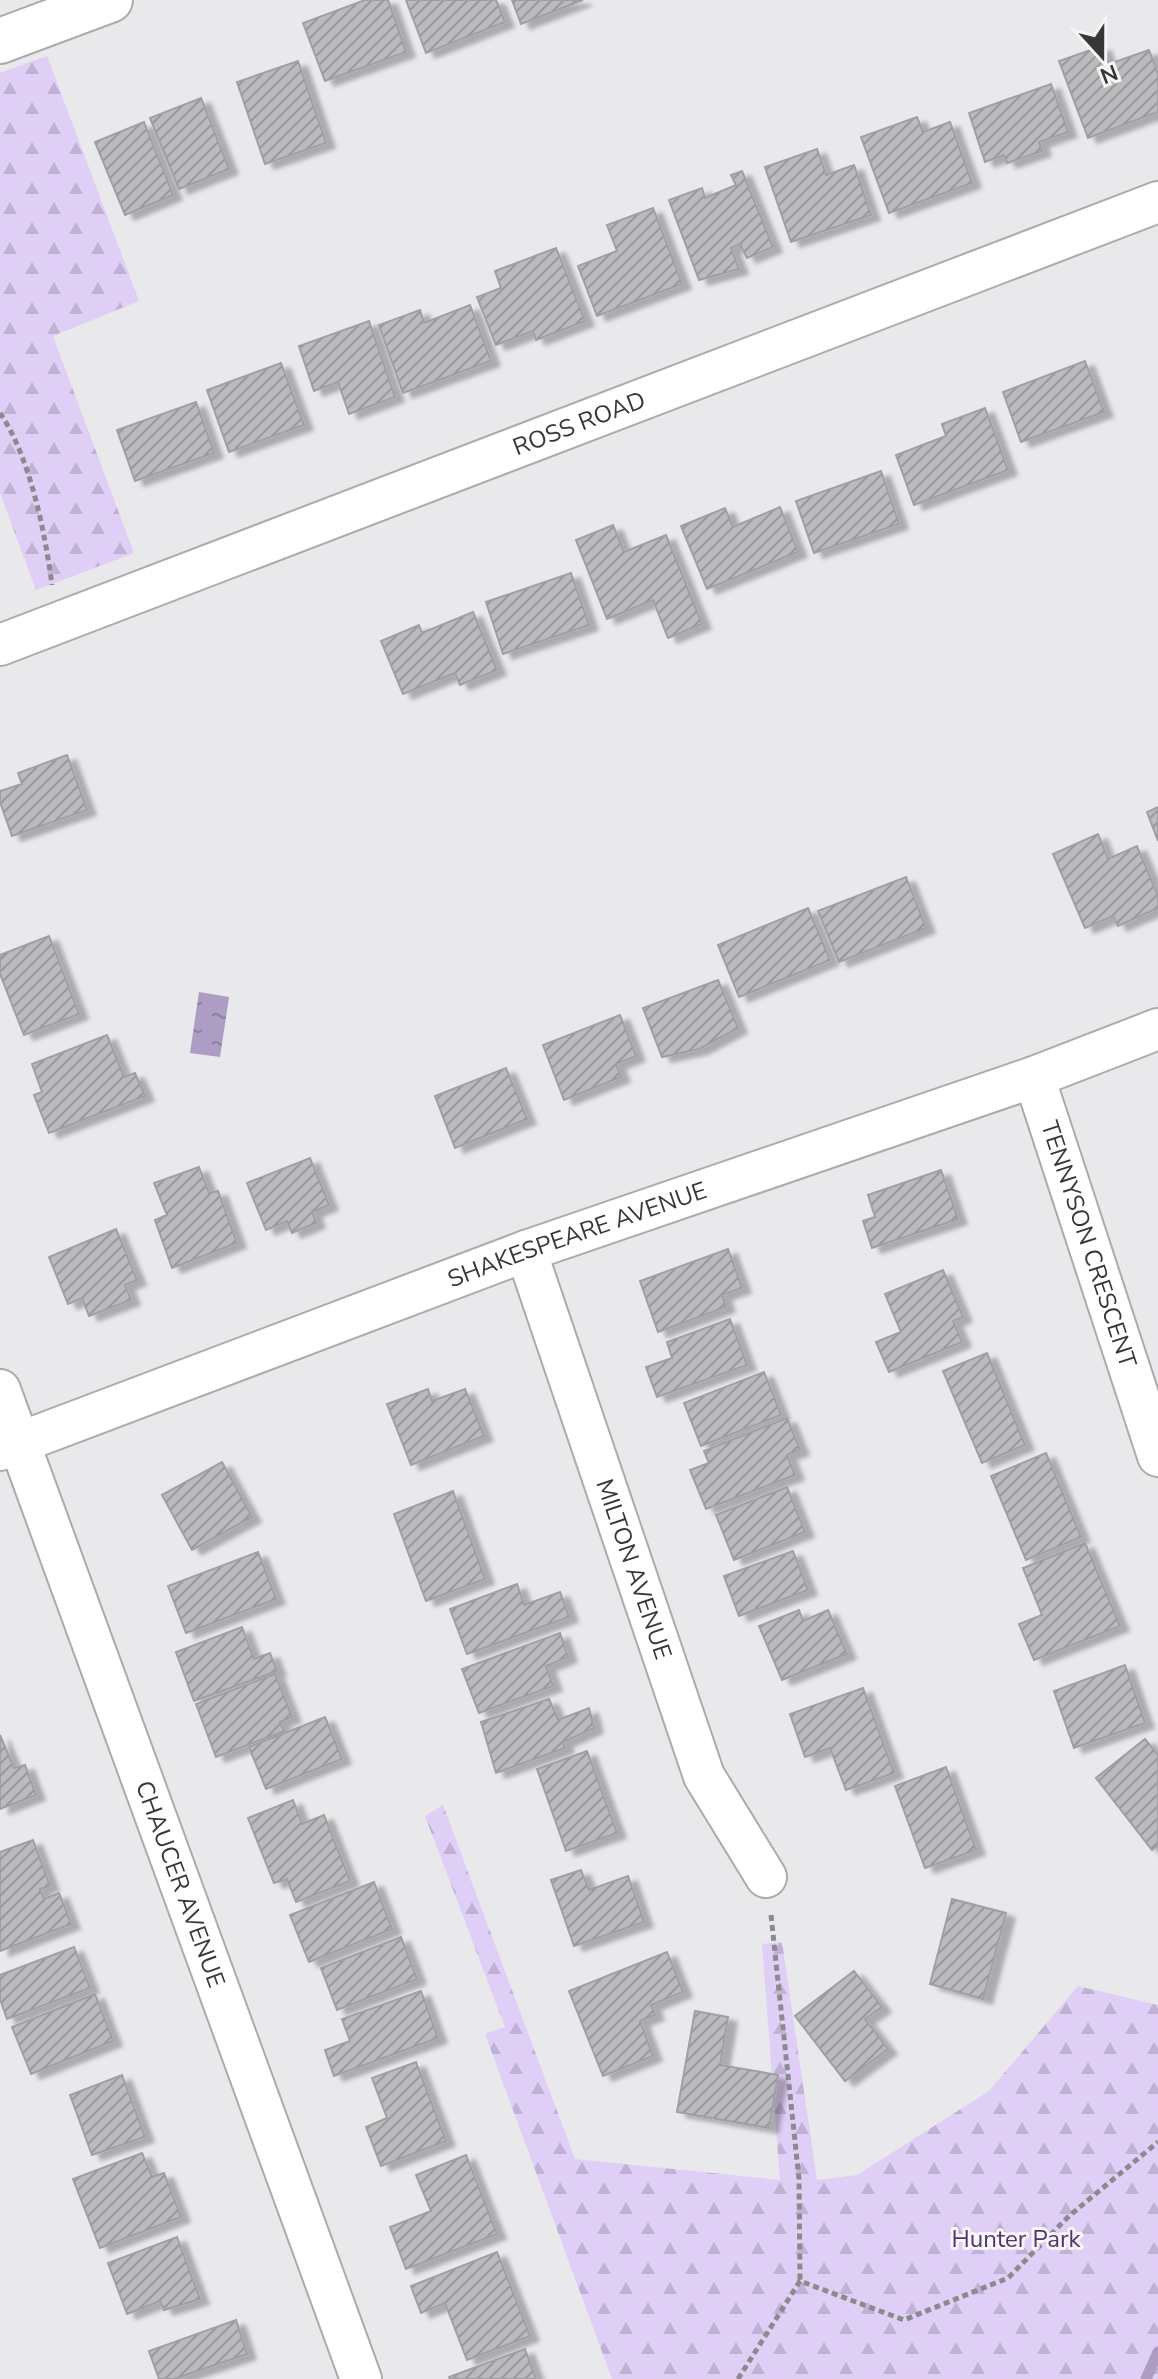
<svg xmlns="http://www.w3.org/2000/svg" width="1158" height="2379" font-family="'Nunito Sans',sans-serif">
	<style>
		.forest { fill: url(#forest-firs) }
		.water { fill: url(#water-ripples) }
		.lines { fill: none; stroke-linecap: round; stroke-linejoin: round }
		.stream { stroke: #ad9cc3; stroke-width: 11 }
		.building { fill: url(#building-hatch); stroke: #a09fa2; stroke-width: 2; filter: url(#shadow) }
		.street-casing { stroke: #abaaad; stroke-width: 44 }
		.secondary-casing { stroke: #abaaad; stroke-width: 48 }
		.path { stroke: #8b8a8c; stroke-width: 5; stroke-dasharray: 6 4; stroke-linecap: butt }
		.street { stroke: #fff; stroke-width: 40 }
		.secondary { stroke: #fff; stroke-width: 44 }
		.labels { text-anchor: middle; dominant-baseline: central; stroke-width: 6; stroke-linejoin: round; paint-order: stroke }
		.street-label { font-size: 24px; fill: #383738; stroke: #f6f5f8 }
		.park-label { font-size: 24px; fill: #50376b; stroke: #f6f5f8 }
	</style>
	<defs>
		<pattern id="forest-firs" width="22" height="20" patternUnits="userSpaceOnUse" patternTransform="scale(2)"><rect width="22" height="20" fill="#dfcff6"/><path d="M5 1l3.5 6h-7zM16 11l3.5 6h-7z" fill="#c0b2d4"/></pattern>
		<pattern id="water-ripples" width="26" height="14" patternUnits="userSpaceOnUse" patternTransform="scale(2)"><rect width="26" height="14" fill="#ad9cc3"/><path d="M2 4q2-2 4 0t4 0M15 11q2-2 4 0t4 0" fill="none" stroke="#8e809f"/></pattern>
		<pattern id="building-hatch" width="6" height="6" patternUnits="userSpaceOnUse" patternTransform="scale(2)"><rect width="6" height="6" fill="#bbbabd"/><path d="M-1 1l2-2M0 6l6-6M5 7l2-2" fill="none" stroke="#99989b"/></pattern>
		<filter id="shadow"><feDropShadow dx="9" dy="5" stdDeviation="2" flood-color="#0004"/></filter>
	</defs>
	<rect width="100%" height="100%" fill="#e9e8eb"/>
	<path class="forest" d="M47,56l92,245 -86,35 81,217 -98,37 -36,-97v-420z
		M443,1805l132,354 205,21 -18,-236 20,-2 35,238 40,-5 132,-84 89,-105 80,19v374h-546l-127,-345 20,-7 -80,-211z"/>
	<path class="water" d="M199,992l30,5 -9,60 -30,-4z"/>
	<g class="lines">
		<path class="stream" d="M1146,2379l12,-27"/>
	</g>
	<path class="building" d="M365,0h23l18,52 -81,29 -22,-58z
		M406,0h90l9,22 -79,31z
		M512,0h71l-62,24z
		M1102,46l7,18 40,-14 9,24v38l-70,26 -29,-77z
		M298,61l28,82 -61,21 -28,-82z
		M1051,84l17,48 -29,10 3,9 -35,12 -3,-8 -19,7 -16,-49z
		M201,98l28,71 -50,20 -29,-71z
		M917,117l6,15 27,-10 22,61 -83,30 -28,-76z
		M144,122l29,73 -48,20 -30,-73z
		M817,149l9,26 28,-10 17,50 -80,27 -26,-75z
		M742,171l31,76 -26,11 -7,-14 -9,4 8,21 -40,11 -30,-80 33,-12 3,10 31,-13 -5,-10z
		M653,208l29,76 -85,32 -19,-50 39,-15 -10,-26z
		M556,248l29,73 -49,19 -3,-9 -37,14 -19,-48 24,-9 -6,-17z
		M470,305l21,56 -88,32 -24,-68 41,-15 4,13z
		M369,321l26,76 -46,17 -11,-32 -24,9 -15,-45z
		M1085,361l19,51 -83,30 -18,-50z
		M281,363l23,62 -75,27 -22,-62z
		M196,402l18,51 -79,28 -18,-51z
		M985,408l23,62 -94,35 -18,-50 50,-19 -4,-12z
		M881,471l18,53 -85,29 -18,-52z
		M780,507l18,45 -91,37 -26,-63 44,-18 8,19z
		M613,525l11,27 42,-17 36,89 -34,14 -15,-38 -46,19 -31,-79z
		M571,573l18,52 -86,29 -17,-52z
		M473,612l24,58 -37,15 -5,-12 -52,21 -22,-53 38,-16 3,8z
		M67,755l20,55 -75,26 -12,-34v-11l22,-7 -4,-11z
		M1158,807v34l-11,-29z
		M1098,834l10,25 29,-13 21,50v12l-40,18 -5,-10 -28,12 -32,-74z
		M906,877l20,51 -87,34 -21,-51z
		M808,908l22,52 -91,37 -21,-52z
		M49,936l30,78 -55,21 -24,-61v-19z
		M718,980l20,48 -39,21 -37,8 -19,-49z
		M620,1015l16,41 -20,8 5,13 -57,23 -21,-55z
		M107,1035l17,42 11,-4 10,23 -96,37 -15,-38 8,-3 -10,-28z
		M506,1068l21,51 -72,29 -20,-52z
		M310,1158l19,47 -17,7 4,11 -24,10 -5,-12 -21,9 -19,-47z
		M199,1167l10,26 9,-2 19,52 -65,25 -17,-48 12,-5 -13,-32z
		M941,1170l17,49 -86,29 -9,-27 12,-4 -7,-22z
		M116,1229l21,51 -12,5 6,15 -42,16 -7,-18 -14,6 -19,-47z
		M728,1249l14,39 -20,7 4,12 -68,25 -18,-51z
		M943,1270l20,47 -10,4 9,21 -73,30 -13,-30 25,-10 -16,-38z
		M730,1319l17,46 -90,32 -11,-30 26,-9 -5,-16z
		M987,1353l38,92 -43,18 -39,-92z
		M764,1372l17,43 -80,31 -17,-43z
		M428,1389l4,12 33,-12 19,47 -73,29 -24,-61z
		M787,1418l13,32 -13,5 8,20 -89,34 -16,-39 19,-7 -5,-12z
		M1046,1453l35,84 -55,23 -35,-84z
		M222,1462l30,55 -60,33 -30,-55z
		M787,1487l18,45 -71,28 -18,-45z
		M453,1491l32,88 -59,22 -32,-87z
		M1085,1543l35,83 -86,34 -15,-36 23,-9 -19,-47z
		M793,1551l15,39 -69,26 -15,-40z
		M258,1552l18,47 -90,34 -18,-47z
		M517,1584l7,21 36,-13 9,25 -102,37 -17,-45z
		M799,1610l4,11 25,-11 19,44 -65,26 -23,-54z
		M242,1627l12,32 16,-6 7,18 -83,30 -18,-49z
		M560,1633l8,24 -22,9 7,20 -74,27 -17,-44z
		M1125,1665l20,58 -71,25 -20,-57z
		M275,1674l17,43 -12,5 4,9 -68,26 -20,-53z
		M863,1688l31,85 -48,17 -16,-42 -25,9 -15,-43z
		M549,1699l9,21 31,-12 5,20 -31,14 2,6 -69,25 -15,-51z
		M325,1717l17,42 -76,30 -17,-42z
		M0,1735l14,33 11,-3 11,30 -36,14z
		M1145,1739l13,16v90l-6,5 -56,-72z
		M587,1751l30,82 -51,18 -29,-82z
		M946,1767l30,83 -51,18 -30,-82z
		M293,1800l9,24 22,-9 26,66 -54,21 -9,-23 -13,4 -26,-65z
		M33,1840l17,46 -10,3 4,10 15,-6 12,31 -71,27v-99z
		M581,1870l8,20 39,-14 16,46 -70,24 -23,-66z
		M374,1882l18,47 -83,33 -19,-47z
		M952,1899l54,14 -23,86 -53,-15z
		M401,1937l16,42 -80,31 -16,-42z
		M74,1947l16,41 -83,31 -7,-20v-24z
		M667,1952l16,40 -32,13 4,10 -15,6 13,35 -50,20 -34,-85z
		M854,1971l28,36 -17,12 23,30 -43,32 -50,-65z
		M421,1991l17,47 -104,38 -9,-26 25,-9 -8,-22z
		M95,1994l18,47 -82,33 -19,-47z
		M695,2011l33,6 -8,48 58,10 -9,53 -92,-16z
		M416,2062l30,79 -65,25 -15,-39 21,-9 -15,-40z
		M122,2075l23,62 -53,18 -22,-60z
		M142,2153l10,24 12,-4 17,44 -81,31 -27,-69z
		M466,2155l31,79 -91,35 -16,-42 41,-16 -15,-36z
		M177,2237l23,62 -36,11 -4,-9 -33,13 -19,-51z
		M497,2252l33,84 -63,24 -22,-57 -24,10 -10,-27z
		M236,2320l11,34 -73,25h-15l-10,-28z
		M525,2349l11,30h-86l-1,-2z"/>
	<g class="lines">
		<g class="street-casing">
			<g id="street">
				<path id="s1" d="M0,645l1158,-443"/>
				<path id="s2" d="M1034,1077l124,379"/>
				<path id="s3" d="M526,1251l178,525 62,101"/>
				<path id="s4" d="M0,1390l361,989"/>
				<path id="s5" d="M0,1450l526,-199 508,-174 124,-48"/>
			</g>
		</g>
		<g class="secondary-casing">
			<path id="secondary" d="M0,41l110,-41"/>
		</g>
		<path class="path" d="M0,413c30,44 45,119 52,172
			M771,1915l28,264 1,102
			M738,2379l62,-98 104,39 104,-42 61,-62 89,-74"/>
		<use href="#street" class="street"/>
		<use href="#secondary" class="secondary"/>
	</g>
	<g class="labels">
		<g class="street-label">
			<text stroke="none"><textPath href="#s1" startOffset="620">ROSS ROAD</textPath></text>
			<text stroke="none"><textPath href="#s5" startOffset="616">SHAKESPEARE AVENUE</textPath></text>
			<text stroke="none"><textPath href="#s2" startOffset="176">TENNYSON CRESCENT</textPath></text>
			<text stroke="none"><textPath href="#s3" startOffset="336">MILTON AVENUE</textPath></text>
			<text stroke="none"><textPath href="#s4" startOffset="526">CHAUCER AVENUE</textPath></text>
		</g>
		<g class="park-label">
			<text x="1016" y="2239">Hunter Park</text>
		</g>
	</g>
	<g transform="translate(1102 56) rotate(159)" stroke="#f6f5f8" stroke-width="6" paint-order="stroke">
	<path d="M0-6L14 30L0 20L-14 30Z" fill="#383738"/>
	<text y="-12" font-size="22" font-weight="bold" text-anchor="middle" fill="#383738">N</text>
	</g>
</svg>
